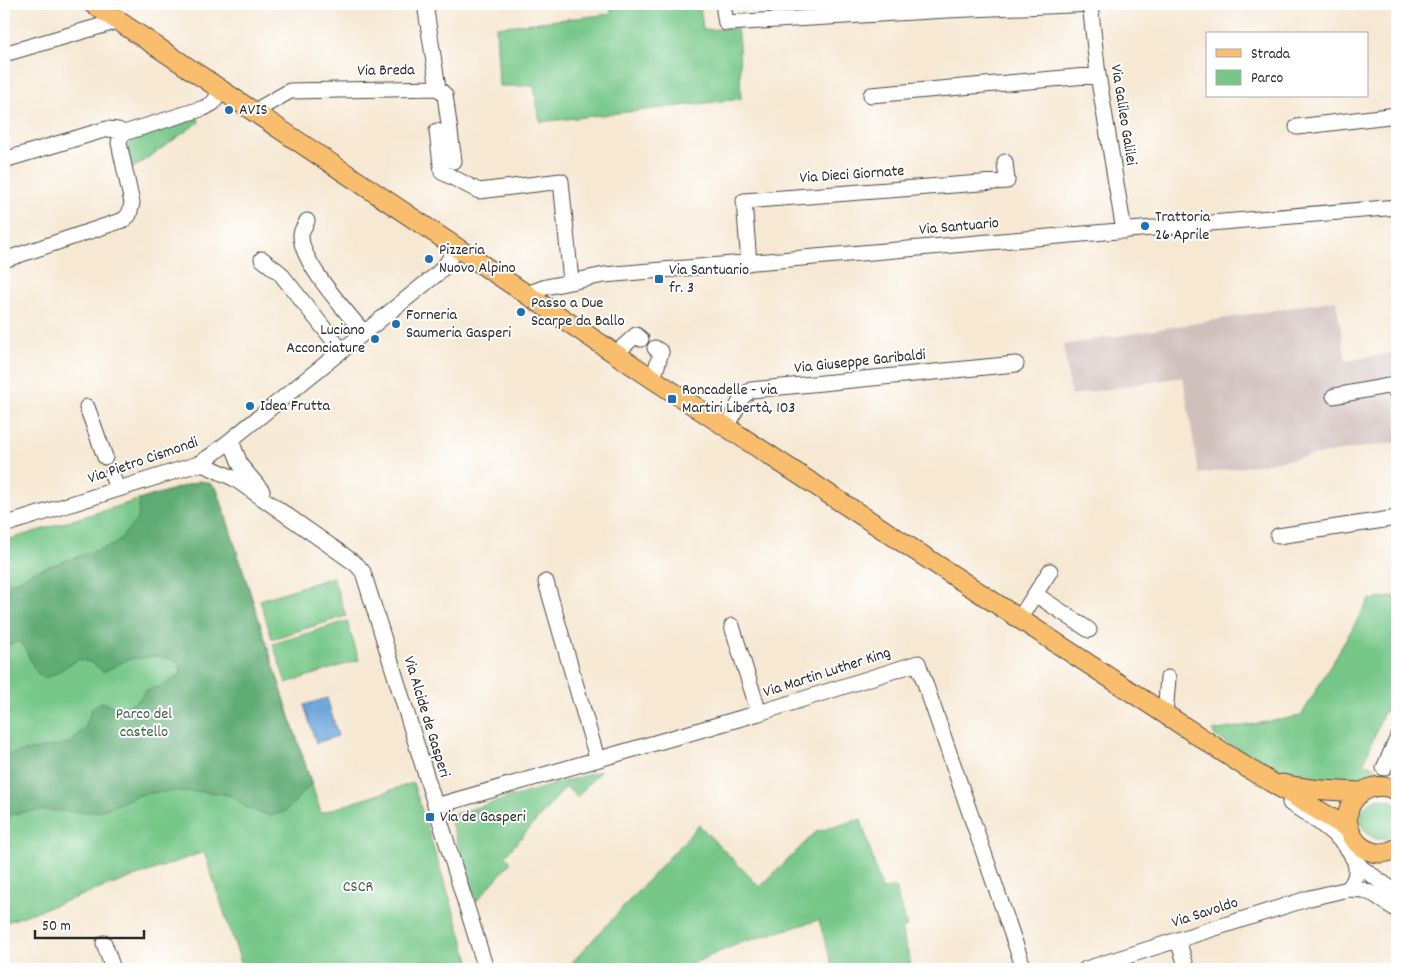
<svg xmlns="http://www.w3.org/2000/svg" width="1401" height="973" font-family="Dekko,sans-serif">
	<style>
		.industrial { fill: #d0c0bc }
		.green { fill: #76c788; stroke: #50795a }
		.forest { fill: #60ac74; stroke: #466c50 }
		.water { fill: #6ca5db; stroke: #4c6883 }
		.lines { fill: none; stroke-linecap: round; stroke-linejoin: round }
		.minor-casing { stroke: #494744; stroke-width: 17 }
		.major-casing { stroke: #494744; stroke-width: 21 }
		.minor { stroke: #fff; stroke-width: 15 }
		.major { stroke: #f9be6d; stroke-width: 19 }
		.poi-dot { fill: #1f6fb2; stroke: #fff; stroke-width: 2 }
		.labels { text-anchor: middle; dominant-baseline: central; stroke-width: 4; stroke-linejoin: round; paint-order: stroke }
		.street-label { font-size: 16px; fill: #2b2b2b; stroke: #fff }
		.poi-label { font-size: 16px; fill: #2b2b2b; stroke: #fff; text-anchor: start }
		.park-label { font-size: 16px; fill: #45624c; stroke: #fff }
	</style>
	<rect width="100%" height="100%" fill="#fff"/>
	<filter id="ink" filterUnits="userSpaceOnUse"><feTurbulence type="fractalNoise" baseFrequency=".02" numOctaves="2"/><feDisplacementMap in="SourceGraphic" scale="10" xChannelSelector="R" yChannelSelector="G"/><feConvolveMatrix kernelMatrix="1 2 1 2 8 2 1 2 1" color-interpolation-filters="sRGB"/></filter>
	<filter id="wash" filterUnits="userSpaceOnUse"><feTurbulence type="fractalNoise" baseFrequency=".0096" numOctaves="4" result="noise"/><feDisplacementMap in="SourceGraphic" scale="20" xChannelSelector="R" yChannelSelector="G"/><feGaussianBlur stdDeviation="1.12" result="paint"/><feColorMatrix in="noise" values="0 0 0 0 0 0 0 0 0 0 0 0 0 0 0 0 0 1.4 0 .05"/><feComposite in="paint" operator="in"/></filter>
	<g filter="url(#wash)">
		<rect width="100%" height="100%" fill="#f6e8d3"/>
		<path class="industrial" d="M1336,300l10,61 51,-9v90l-198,32 -16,-97 -112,18 -8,-50z"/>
		<path class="green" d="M611,4h89l3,26 34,-2 2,17 2,54 -201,23 -6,-36h-35l-3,-59 115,-13z
			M198,117l1,5 -67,47 -5,-22 7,-12z
			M200,481l9,2 8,6 104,324 92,-30 59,186h-229l-39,-117 -200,71v-382z
			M333,577l13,39 -74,23 -12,-39z
			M1397,596v120l-13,-5 -20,52 27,11 -15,3 -26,8 -53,-3 -21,-8 -62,-39 -1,-4 88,-15 68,-116z
			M347,621l12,39 -73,23 -13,-39z
			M600,771l-23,26 -11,-10 -61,69 6,6 -35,40 -26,-83 1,-4z
			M1380,798l13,3 4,4v27c-28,26 -56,-25 -17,-34z
			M861,819l21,71 13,-3 12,40 -6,2 10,34 -24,6h-54l-14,-49 -79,23 -60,26h-114l133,-144 61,62 56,-55z"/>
		<path class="forest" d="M200,481l9,2 8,6 94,295 -25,27 -15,5c-8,-3 -17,-5 -25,-9 -5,-3 -9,-9 -15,-11 -16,-6 -74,-6 -91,-1 -17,5 -31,16 -50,17 -29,1 -58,-7 -86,6v-68l5,4 62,-11 15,-17 6,-18 10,-6 18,7 18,-8 7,-10 14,-4 18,-10 4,-5 -2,-8 -8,-5 -14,-3 -28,3 -26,13 -10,-9 -15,-4 -23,15 -11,4c-12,-5 -14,-25 -23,-36l-9,1 -8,6v-65l14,-3 14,-9 84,-28 22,-26 2,-18z"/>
		<path class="water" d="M327,698l11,38 -22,7 -12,-38z"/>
	</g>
	<g filter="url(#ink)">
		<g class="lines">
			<g class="minor-casing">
				<path id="minor" d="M723,4l3,19 221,-13 147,-6
					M1090,4l8,71 26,156
					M4,54l114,-33
					M438,88l7,7 9,66
					M871,95l227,-20
					M255,111l35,-20 148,-3 -13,-84
					M1297,127l100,-12
					M437,131l5,41 37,19 82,-10 10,100
					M4,160l103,-31 11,1 6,3 80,-25 9,-5 9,-13
					M307,221c-2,5 -6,9 -6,14 -1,27 46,77 63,98
					M262,259l18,14 62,78
					M4,260l119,-40 6,-5 3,-12 -13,-60 1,-5 4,-5
					M749,263l-5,-62 263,-20 -2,-19
					M526,294l20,-7 58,-12 793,-68
					M615,354l21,-19 5,4
					M653,379l8,-27 -6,-4
					M1334,396l59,-11 4,9
					M87,407l18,50
					M727,428l15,-31 9,-7 265,-26
					M231,441l10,25 21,25
					M198,464l9,2 28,13 107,75 15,11 6,7 123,397
					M112,475l5,14
					M4,525l194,-61 14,-9 225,-181c10,-10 16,-16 15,-30
					M1278,536l119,-18
					M546,582l51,176
					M1035,594l54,36
					M1019,619l31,-48
					M732,626l27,87
					M1165,714l3,-36
					M1384,768l13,-29
					M1290,803c22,15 89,52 58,86
					M436,806l323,-93 159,-50 106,306
					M1352,857l11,12 34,24
					M1178,940l9,29
					M104,943l9,26
					M1086,969l224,-71 38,-9 15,1 12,5 22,15"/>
			</g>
			<g class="major-casing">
				<path id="major" d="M93,4l560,375 596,390 99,59
					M1282,784c27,6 53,7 80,8
					M1397,791c-9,-5 -20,-6 -29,-2 -43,19 -11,82 29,59"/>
			</g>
			<use href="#minor" class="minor"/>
			<use href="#major" class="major"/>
		</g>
	</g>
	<g class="poi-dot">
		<circle cx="229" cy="110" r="5"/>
		<circle cx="1145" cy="226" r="5"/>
		<circle cx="429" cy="259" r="5"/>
		<rect x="654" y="274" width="10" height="10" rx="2.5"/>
		<circle cx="521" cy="312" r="5"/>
		<circle cx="396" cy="324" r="5"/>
		<circle cx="375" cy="339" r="5"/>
		<rect x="667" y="394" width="10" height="10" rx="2.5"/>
		<circle cx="250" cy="406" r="5"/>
		<rect x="425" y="812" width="10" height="10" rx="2.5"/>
	</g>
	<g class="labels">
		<g class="street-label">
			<text transform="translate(386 71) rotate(-1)">Via Breda</text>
			<text transform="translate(1123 115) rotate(81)">Via Galileo Galilei</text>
			<text transform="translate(852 175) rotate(-4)">Via Dieci Giornate</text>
			<text transform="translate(959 227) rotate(-5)">Via Santuario</text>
			<text transform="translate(860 362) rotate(-6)">Via Giuseppe Garibaldi</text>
			<text transform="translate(143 461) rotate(-19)">Via Pietro Cismondi</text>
			<text transform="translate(827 673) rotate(-18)">Via Martin Luther King</text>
			<text transform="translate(426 717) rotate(73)">Via Alcide de Gasperi</text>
			<text transform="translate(1205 913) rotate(-18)">Via Savoldo</text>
		</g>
		<g class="poi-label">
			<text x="239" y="110">AVIS</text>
			<text x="1155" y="217">Trattoria<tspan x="1155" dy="18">26 Aprile</tspan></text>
			<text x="439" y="250">Pizzeria<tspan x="439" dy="18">Nuovo Alpino</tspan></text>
			<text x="669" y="270">Via Santuario<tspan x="669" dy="18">fr. 3</tspan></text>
			<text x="531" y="303">Passo a Due<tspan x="531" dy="18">Scarpe da Ballo</tspan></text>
			<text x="406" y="315">Forneria<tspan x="406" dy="18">Saumeria Gasperi</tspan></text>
			<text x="365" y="330" text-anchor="end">Luciano<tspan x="365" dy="18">Acconciature</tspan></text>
			<text x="682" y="390">Roncadelle - via<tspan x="682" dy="18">Martiri Libertà, 103</tspan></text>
			<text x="260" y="406">Idea Frutta</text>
			<text x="440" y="817">Via de Gasperi</text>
		</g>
		<g class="park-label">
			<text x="144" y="714">Parco del<tspan x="144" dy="18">castello</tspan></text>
			<text x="358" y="887">CSCR</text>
		</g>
	</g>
	<rect width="1401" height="973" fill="none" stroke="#fff" stroke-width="20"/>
	<rect x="1206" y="32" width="162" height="65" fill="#ffffff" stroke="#aaaaaa"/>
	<rect x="1216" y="49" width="25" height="8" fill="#f9be6d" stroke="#aaaaaa"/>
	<text x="1251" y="58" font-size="15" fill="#2b2b2b">Strada</text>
	<rect x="1216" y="70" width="25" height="15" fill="#76c788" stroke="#aaaaaa"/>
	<text x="1251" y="82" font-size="15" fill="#2b2b2b">Parco</text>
	<path d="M35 930v8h109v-8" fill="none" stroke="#2b2b2b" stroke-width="2.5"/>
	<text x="42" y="930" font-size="15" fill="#2b2b2b" stroke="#ffffff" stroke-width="4" paint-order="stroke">50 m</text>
</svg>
